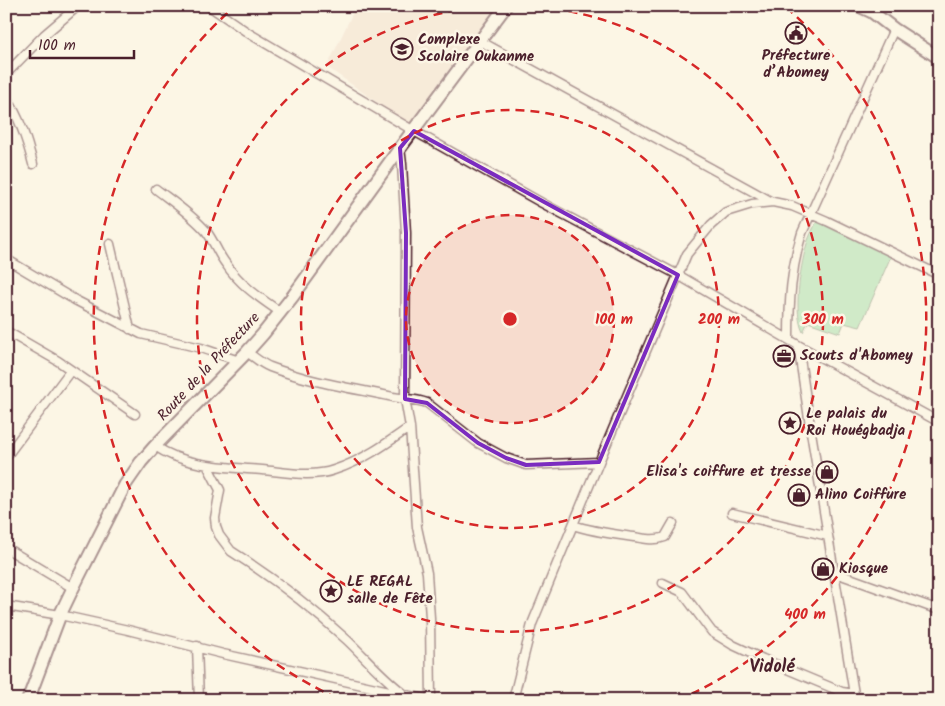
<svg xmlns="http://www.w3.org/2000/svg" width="945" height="706" font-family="Kalam,sans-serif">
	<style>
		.built { fill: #f2ddcb }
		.green { fill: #9cdca5; stroke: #737e68 }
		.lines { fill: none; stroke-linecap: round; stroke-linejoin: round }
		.street-casing { stroke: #4a1f2b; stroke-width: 11 }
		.secondary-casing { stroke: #4a1f2b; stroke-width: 15 }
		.street { stroke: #fcf5e5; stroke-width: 8 }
		.secondary { stroke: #fcf5e5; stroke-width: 11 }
		.marked { fill: none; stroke: #7b2cbf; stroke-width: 4; stroke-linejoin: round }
		.ring { fill: none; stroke: #d62828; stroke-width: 2.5; stroke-dasharray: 9 6 }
		.labels { text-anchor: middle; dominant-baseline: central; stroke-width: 5; stroke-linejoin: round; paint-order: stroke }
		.poi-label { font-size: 15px; font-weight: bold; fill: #4a1f2b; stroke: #fcf5e5; text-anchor: start }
		.street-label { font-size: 15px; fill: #4a1f2b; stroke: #fcf5e5 }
		.quarter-label { font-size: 18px; font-weight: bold; fill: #4a1f2b; stroke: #fcf5e5 }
		.centre { fill: #d62828; stroke: #fcf5e5; stroke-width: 2.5 }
		.ring-label { font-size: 15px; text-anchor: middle; font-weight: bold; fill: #d62828; stroke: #fcf5e5; stroke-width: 5; stroke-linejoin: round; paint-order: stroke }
	</style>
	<rect width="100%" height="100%" fill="#fcf5e5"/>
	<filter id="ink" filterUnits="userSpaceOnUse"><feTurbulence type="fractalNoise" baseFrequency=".02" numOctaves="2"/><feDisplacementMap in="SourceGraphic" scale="10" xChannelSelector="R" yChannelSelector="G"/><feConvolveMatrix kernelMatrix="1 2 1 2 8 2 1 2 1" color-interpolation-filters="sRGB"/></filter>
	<g filter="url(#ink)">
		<path class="built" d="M356,6h142l-86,121 -85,-60z"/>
		<path class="green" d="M817,221l74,35 -31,71 -16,-4 -4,10 -32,-11 -5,10c-10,-20 -3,-63 3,-85 2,-9 7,-18 11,-26z"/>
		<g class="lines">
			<g class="street-casing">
				<path id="street" d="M209,6l41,28 164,97 128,72 136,72 120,70 141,77
					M480,41l292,161
					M6,74l38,-39 34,-29
					M6,97c14,21 21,43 27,67
					M400,148l2,16 4,69 -1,166 5,28 7,100 10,46 3,45 1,82
					M156,189c17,13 35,25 50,42 8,10 12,23 20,33 14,21 34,34 54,48
					M110,244l20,85
					M6,259l69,41 66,34 60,14 38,13
					M6,331l52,30 77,53
					M789,339c0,-37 2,-71 13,-106l92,-204
					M798,345l13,87 44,268
					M247,352c7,5 15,12 23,15 39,15 82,21 123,30 12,2 23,2 34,6l51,40 28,15 20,7 73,-3
					M155,446c30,21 71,21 107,24 23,2 49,8 72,0 28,-9 52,-26 76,-43
					M6,457l65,-87
					M207,465l13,25 -5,28 1,9 3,8 12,16c41,26 80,56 116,89 19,18 35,37 56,53
					M732,513l96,23
					M573,525c21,7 40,9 61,12 11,2 21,4 31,0l8,-14
					M6,548l67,40
					M833,572l106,38
					M663,583l19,9 30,40 21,13 30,14 79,33 12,2
					M6,606l54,9 68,15 95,24 207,46
					M197,646l2,54
					M513,700l19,-76 67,-162 88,-208 24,-29 15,-13 26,-8 21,-2 19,4 35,15 112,54"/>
			</g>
			<g class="secondary-casing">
				<path id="secondary" d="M859,6l13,6 22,17 45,29
					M28,700l32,-85 13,-27 52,-103 16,-23 14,-16 92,-94 16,-18 30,-38 107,-148 106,-142"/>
			</g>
			<use href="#street" class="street"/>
			<use href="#secondary" class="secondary"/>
		</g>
	</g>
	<path d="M0 0H945V706H0ZM414,131l264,144 -79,187 -73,3 -20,-7 -28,-15 -51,-40 -22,-4 1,-166 -6,-85z" fill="#fcf5e5" fill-opacity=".55" fill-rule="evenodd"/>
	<path class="marked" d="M414,131l264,144 -79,187 -73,3 -20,-7 -28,-15 -51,-40 -22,-4 1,-166 -6,-85z"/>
	<circle cx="510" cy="319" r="104" fill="#d62828" fill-opacity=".12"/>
	<g class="ring">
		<circle cx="510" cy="319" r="104"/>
		<circle cx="510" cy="319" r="209"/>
		<path d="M524 6A313 313 0 1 1 496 6"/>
		<path d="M337 698A417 417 0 0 1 234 7M786 7A417 417 0 0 1 683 698"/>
	</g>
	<defs>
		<g id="civic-ring" transform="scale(1.125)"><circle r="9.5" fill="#fcf5e5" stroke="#4a1f2b" stroke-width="1.5"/><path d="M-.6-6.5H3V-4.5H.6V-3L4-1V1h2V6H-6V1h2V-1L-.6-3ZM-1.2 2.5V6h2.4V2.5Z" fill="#4a1f2b"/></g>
		<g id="school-ring" transform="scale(1.125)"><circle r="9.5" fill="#fcf5e5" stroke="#4a1f2b" stroke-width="1.5"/><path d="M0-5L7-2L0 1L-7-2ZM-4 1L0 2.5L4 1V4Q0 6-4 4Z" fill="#4a1f2b"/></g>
		<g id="office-ring" transform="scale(1.125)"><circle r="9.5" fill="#fcf5e5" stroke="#4a1f2b" stroke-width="1.5"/><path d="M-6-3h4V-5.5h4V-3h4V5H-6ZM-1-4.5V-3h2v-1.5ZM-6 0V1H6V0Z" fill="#4a1f2b"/></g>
		<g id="sight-ring" transform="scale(1.125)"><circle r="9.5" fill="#fcf5e5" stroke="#4a1f2b" stroke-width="1.5"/><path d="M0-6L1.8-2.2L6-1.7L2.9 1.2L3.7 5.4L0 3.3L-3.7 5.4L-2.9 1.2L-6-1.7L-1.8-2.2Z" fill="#4a1f2b"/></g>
		<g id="shop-ring" transform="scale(1.125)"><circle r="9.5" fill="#fcf5e5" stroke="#4a1f2b" stroke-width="1.5"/><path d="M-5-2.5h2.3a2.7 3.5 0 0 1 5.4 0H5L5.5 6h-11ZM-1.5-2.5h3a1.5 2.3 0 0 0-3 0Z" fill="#4a1f2b"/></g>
	</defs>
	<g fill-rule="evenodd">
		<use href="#civic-ring" x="796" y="33"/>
		<use href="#school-ring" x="402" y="49"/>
		<use href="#office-ring" x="784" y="356"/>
		<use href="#sight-ring" x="790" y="423"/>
		<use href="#shop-ring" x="827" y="472"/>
		<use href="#shop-ring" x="799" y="495"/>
		<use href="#shop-ring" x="823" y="569"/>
		<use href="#sight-ring" x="331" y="591"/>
	</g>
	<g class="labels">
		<g class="poi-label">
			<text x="418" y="40">Complexe<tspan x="418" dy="17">Scolaire Oukanme</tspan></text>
			<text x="796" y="56" text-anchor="middle">Préfecture<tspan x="796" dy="17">d’Abomey</tspan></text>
			<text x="800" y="356">Scouts d'Abomey</text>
			<text x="806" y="414">Le palais du<tspan x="806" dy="17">Roi Houégbadja</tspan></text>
			<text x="811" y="472" text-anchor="end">Elisa's coiffure et tresse</text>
			<text x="815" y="495">Alino Coiffure</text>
			<text x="839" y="569">Kiosque</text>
			<text x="347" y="582">LE REGAL<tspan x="347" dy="17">salle de Fête</tspan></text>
		</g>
		<g class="street-label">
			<text transform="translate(209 367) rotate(-47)">Route de la Préfecture</text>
		</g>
		<g class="quarter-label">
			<text x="772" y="667">Vidolé</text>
		</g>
	</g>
	<circle cx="510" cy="319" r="8" class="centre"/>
	<g class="ring-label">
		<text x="614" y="324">100 m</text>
		<text x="719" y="324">200 m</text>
		<text x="823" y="324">300 m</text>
		<text x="805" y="619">400 m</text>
	</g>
	<rect width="945" height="706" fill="none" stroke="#fcf5e5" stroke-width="25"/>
	<rect x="12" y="12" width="920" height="681" fill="none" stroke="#4a1f2b" stroke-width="2" filter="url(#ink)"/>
	<path d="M30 50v8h104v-8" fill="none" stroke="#4a1f2b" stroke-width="2.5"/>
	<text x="38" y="50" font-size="15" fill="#4a1f2b" stroke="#fcf5e5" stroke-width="4" paint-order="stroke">100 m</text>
</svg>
